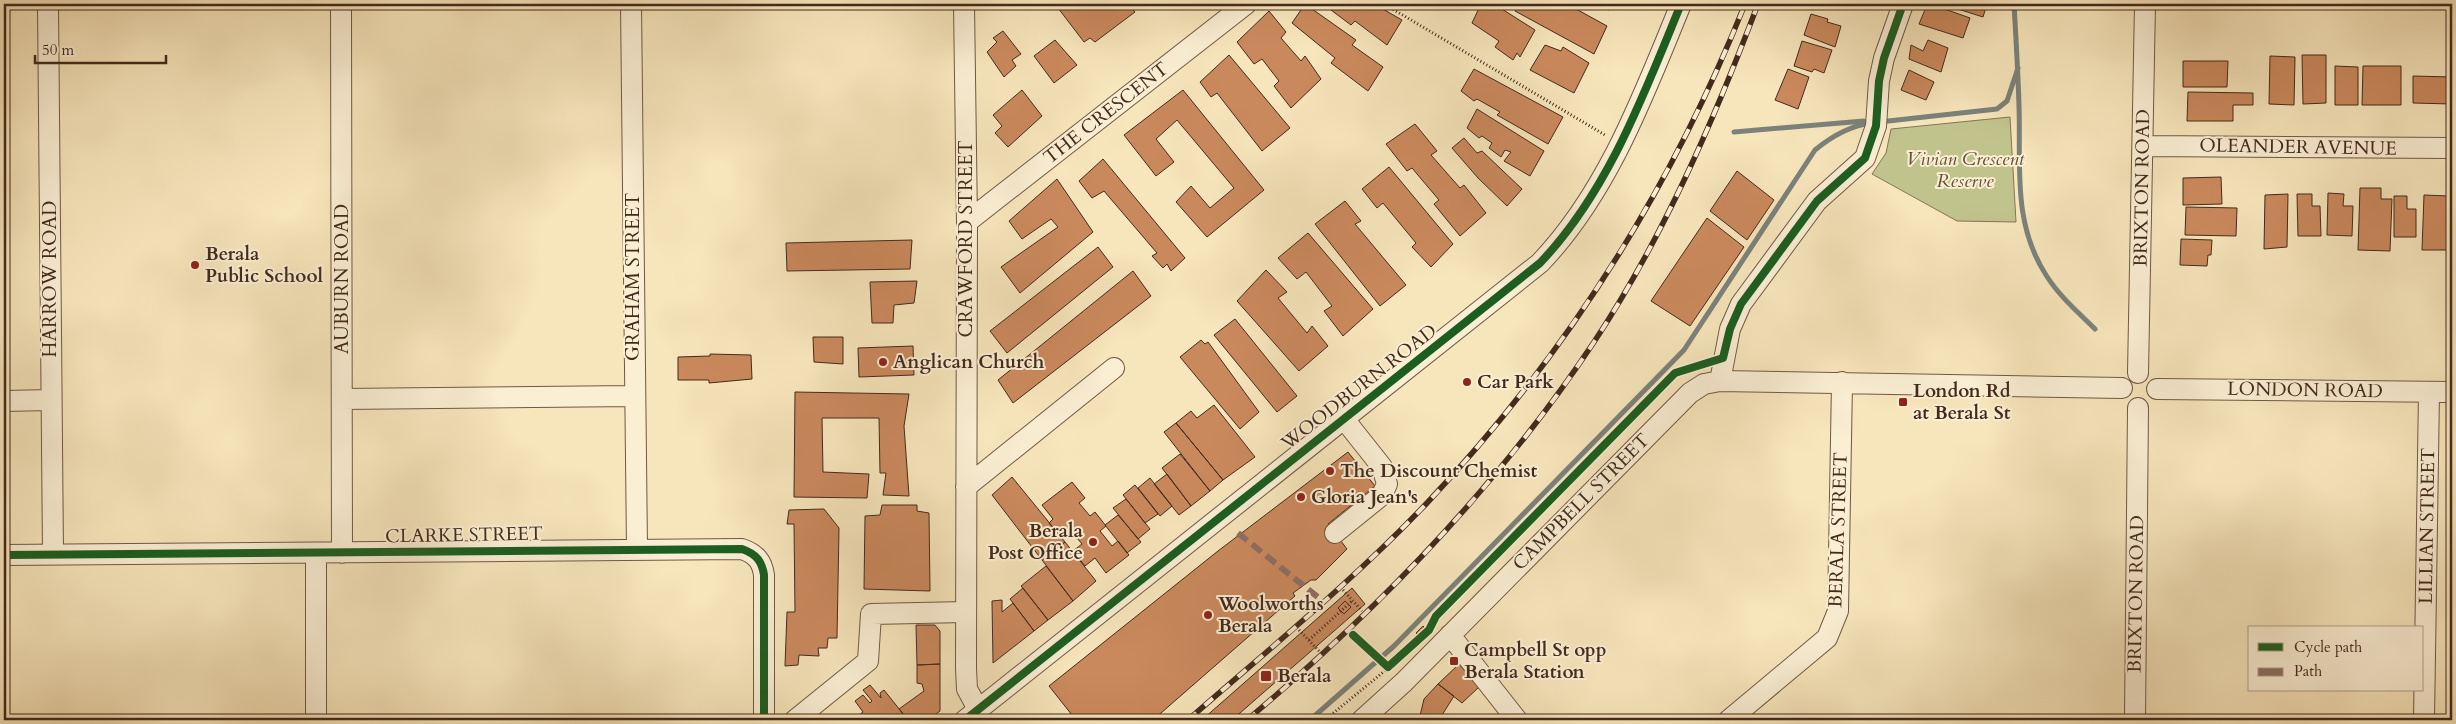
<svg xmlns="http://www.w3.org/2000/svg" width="2456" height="724" font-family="Cardo,serif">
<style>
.green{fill:#c1c38d;stroke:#827655}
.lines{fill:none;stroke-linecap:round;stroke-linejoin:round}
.stream{stroke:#7b827b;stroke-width:5}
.building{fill:#ca895d;stroke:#432a1d}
.minor-casing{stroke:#705944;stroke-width:22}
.path{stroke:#432a1d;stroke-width:3;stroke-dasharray:1 2.5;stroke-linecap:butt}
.minor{stroke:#faeed3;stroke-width:20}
.rail-casing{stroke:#432a1d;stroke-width:5.5}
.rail{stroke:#faeed3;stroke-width:4;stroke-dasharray:11;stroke-linecap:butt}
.quiet{stroke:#8d6e63;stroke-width:6;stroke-dasharray:12 6;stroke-linecap:butt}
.cycleway-casing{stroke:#faeed3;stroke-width:11}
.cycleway{stroke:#1b5e20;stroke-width:8}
.poi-dot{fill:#8f2418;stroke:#faeed3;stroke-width:2}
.labels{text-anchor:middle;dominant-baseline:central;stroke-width:4;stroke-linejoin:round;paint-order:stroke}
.street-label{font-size:19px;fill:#432a1d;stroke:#faeed3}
.park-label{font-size:19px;font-style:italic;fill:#625039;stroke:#faeed3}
.poi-label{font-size:19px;font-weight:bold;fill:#432a1d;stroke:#faeed3;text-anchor:start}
</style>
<rect width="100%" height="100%" fill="#f7e5bb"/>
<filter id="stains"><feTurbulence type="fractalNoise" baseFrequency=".004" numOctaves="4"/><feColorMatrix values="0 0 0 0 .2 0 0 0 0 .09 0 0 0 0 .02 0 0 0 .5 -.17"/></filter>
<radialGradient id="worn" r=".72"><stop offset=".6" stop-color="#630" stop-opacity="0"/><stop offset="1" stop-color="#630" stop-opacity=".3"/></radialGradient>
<!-- green -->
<path class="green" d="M2010,117L2016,222L1957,221L1872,174L1886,153L1891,129Z"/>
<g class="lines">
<!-- stream -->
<path class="stream" d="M2014,4C2016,38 2018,72 2019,106C2021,166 2012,222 2046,275C2059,296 2078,312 2095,329
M1879,122L1997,109L2007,101L2018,68
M1734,132L1864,121
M1310,720L1394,646L1684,350L1815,150C1832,136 1849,126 1871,123"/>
</g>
<!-- building -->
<path class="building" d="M1055,4H1093L1095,7L1099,4H1128L1135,12L1095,42L1090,38L1084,42Z
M1305,4L1356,40L1352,45L1383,67L1368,91L1331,63L1335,58L1292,23Z
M1323,4H1374L1402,20L1387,45L1355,21L1351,25Z
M1481,4H1494L1535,30L1520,57L1517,53L1513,60L1495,47L1499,41L1472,23Z
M1517,4H1567L1607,26L1594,54L1515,11Z
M1598,4H1612L1609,10Z
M1822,4H1846L1844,8L1832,4L1831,7Z
M1942,4H1987L1983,17Z
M1927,5L1936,10L1939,7L1970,18L1963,38L1919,24Z
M1269,11L1286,32L1281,38L1301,61L1305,56L1321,79L1291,108L1274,86L1279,81L1262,59L1254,64L1237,42Z
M1811,14L1828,19L1827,22L1841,26L1835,47L1804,35Z
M1003,31L1021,54L1012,60L1016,66L1004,77L987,52L997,42L993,38Z
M1055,40L1077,65L1054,83L1034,56Z
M1928,40L1948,48L1941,72L1909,59L1911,45L1923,51Z
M1802,41L1832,50L1824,73L1814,69L1812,72L1794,66Z
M1545,45L1561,51L1563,47L1589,63L1574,93L1530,70Z
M1229,55L1290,128L1262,151L1217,93L1211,97L1200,82Z
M2302,55H2326V103L2303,104Z
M2270,56L2295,57L2294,105L2269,104Z
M2183,61H2228L2227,87H2183Z
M2335,66L2358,67V105H2335Z
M2363,66H2401V105H2362Z
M1474,69L1563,117L1548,144L1497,115L1500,112L1477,99L1474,101L1461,91Z
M1788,69L1809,77L1798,109L1775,100Z
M1909,70L1934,82L1926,100L1901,90Z
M2413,76L2452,77V104L2413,103Z
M1022,90L1042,116L1008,147L995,133L1002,126L993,115Z
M1183,90L1264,190L1207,237L1176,202L1191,186L1210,208L1234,188L1177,120L1156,139L1174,162L1156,176L1124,135Z
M2188,92L2253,93V105H2233V121H2187Z
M1477,109L1544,151L1530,176L1504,161L1511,152L1505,150L1501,157L1489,148L1492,143L1482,136L1479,138L1467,128Z
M1415,124L1437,151L1431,155L1460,188L1464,185L1486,213L1460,236L1434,204L1439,200L1412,168L1407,171L1386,144Z
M1464,138L1477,153L1482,151L1522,189L1507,206L1478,178L1452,148Z
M1103,159L1185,258L1171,271L1167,264L1163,268L1152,256L1157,253L1104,191L1092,198L1079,181Z
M1389,167L1453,244L1431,267L1412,247L1416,243L1383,203L1377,208L1362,189Z
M1737,171L1774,200L1747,240L1710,211Z
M2221,177L2222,204L2183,205V178Z
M1057,179L1093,232L1020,293L1001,267L1058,227L1051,219L1022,239L1009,221Z
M2360,188H2381V199H2392L2390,251L2358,250Z
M2328,193L2344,194L2343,206H2353L2352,236L2327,235Z
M2288,194L2287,247L2264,249L2265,195Z
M2297,194H2312V206H2320L2321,236H2298Z
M2424,195L2449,196L2448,250H2422Z
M2394,196H2407V209H2416V237H2394Z
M1345,201L1361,221L1355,224L1406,285L1380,306L1315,224Z
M2186,207L2237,208L2236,236L2185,235Z
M1707,218L1744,247L1690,326L1651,301Z
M1308,233L1373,309L1343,336L1324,311L1332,306L1306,272L1297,279L1278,258Z
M2181,239L2212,240L2211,255H2208L2207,266L2180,265Z
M912,240L910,269L787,271L786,243Z
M1098,247L1113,267L1007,353L990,331Z
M1266,270L1287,292L1278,298L1307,333L1312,326L1328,346L1299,371L1237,301Z
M1133,271L1151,296L1013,403L998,380Z
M917,281L914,303L894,305L893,323H872L870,282Z
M1235,319L1297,396L1277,412L1214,335Z
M813,337H843V364L814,362Z
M1201,340L1205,344L1208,342L1259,412L1240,429L1180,357Z
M913,346L914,375L859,377L858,348Z
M710,354L751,355L752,379L709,383V380H678V357L710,356Z
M795,392L909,394L904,426L909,496L883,495L886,473H880L879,418H822L823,472L869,474L867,498L794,497Z
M1214,405L1255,457L1223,480L1176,423L1191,411L1197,418Z
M1176,423L1223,480L1210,491L1164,432Z
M1348,452L1375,486L1328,524L1347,549L1316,580H1311L1293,593L1295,596L1153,720H1085L1072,715L1049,686L1218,551Z
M1180,454L1210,491L1191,506L1162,468Z
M1167,474L1191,506L1179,515L1154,484Z
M1012,477L1065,542L1042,560L992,495Z
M1150,478L1172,506L1160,516L1138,488Z
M1072,482L1085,498L1079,503L1090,516L1095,512L1106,526L1100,531L1112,546L1118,541L1129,555L1106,573L1095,558L1085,566L1073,551L1082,544L1072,532L1062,539L1049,523L1053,519L1042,505Z
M1135,485L1158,514L1145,523L1123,495Z
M1126,499L1150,529L1138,539L1113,508Z
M882,505H917V511L929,513L930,591L864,589L865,516L880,515Z
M824,509L839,528L837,638H828L827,648H818L819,656L799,655L798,665L785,666L787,612H795L794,524H787L789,510Z
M1118,515L1141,542L1127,553L1105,525Z
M1065,542L1096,581L1073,601L1042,560Z
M1046,566L1073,601L1048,620L1021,586Z
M1023,588L1048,620L1034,631L1010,599Z
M1352,588L1365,604L1232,720H1204L1203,719Z
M1002,600V612L1013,603L1034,631L993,663L992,601Z
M1345,601L1351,607L1344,614L1338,608Z
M916,625H935L940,631V664L917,665Z
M1423,626L1426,630L1419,636L1416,633Z
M940,664V711L928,720H908L899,709L924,691L922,684L917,683V665Z
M1459,664L1479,687L1462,703L1438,684Z
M1438,684L1454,696L1442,715L1443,720H1419L1424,699Z
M870,685L881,698L880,693L884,690L908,720H853L863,712L855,701L863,695L870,703L872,701L863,690Z"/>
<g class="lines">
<defs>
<path id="minor" d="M48,4L53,554
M341,4L342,553
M631,4L637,549
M964,4L967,222L966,668L967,689L979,711
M2143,146L2452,148
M967,222L1246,4
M2138,373L2145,4
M1720,381L1730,329L1741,304L1817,201L1865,158L1876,126L1879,81L1884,58L1903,4
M2157,389L2452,392
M342,399L634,396
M4,401L51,400
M966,487L1114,368
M1335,533L1382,495L1387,484L1382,467L1344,419
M4,555L742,549C756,554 762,561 764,575V720
M1450,635L1517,720
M316,720V554
M795,720L868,661L871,614L966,612
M965,720L1540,263C1608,192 1644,94 1681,4
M1362,720L1404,682L1690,393L1704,384L1720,381L2122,388
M1729,720L1827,638L1838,611L1842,382
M2135,720L2138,408
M2424,720L2429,392"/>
</defs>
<!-- minor casing -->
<use href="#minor" class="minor-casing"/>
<!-- path -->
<path class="path" d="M1384,4L1605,135
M1343,590L1362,611
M1431,627L1436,616L1675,373L1699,364
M1299,630L1319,651
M1353,635L1388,667
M1309,640L1353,600
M1325,720L1398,660"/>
<!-- minor -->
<use href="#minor" class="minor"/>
<defs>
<path id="rail" d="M1188,720C1269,649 1353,581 1427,503C1564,358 1671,189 1745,4
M1247,720C1378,610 1499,485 1594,342C1663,238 1714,120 1758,4"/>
</defs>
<!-- rail casing -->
<use href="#rail" class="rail-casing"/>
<!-- rail -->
<use href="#rail" class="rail"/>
<!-- quiet -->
<path class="quiet" d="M1238,533L1319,598"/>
<defs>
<path id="cycleway" d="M4,555L742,549C756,554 762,561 764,575V720
M1353,635L1388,667L1429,630L1436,616L1675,373L1723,358L1730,329L1741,304L1817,201L1865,158L1876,126L1879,81L1884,58L1903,4
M965,720L1540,263C1608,192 1644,94 1681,4"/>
</defs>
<!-- cycleway casing -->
<use href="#cycleway" class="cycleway-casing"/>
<!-- cycleway -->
<use href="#cycleway" class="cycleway"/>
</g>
<!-- markers -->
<g class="poi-dot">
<circle cx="195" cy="265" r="5"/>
<circle cx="883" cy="362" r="5"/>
<circle cx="1467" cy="382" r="5"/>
<rect x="1898" y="397" width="10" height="10" rx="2.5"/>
<circle cx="1330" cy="471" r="5"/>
<circle cx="1301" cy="497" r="5"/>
<circle cx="1093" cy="542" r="5"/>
<circle cx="1208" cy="615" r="5"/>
<rect x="1449" y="656" width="10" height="10" rx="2.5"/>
<rect x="1260" y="670" width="12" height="12" rx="2.5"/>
</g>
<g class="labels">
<!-- street labels -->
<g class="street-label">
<text transform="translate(1106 113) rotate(-38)">THE CRESCENT</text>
<text transform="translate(2298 147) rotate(1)">OLEANDER AVENUE</text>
<text transform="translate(2142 188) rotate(-89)">BRIXTON ROAD</text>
<text transform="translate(966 239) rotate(-90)">CRAWFORD STREET</text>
<text transform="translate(633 277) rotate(-90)">GRAHAM STREET</text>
<text transform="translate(50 279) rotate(-90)">HARROW ROAD</text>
<text transform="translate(342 279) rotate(-90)">AUBURN ROAD</text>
<text transform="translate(1359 387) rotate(-38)">WOODBURN ROAD</text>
<text transform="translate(2305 390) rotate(1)">LONDON ROAD</text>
<text transform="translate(1581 502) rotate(-45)">CAMPBELL STREET</text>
<text transform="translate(2427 526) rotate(-89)">LILLIAN STREET</text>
<text transform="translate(1838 530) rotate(-88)">BERALA STREET</text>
<text transform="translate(464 535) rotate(-1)">CLARKE STREET</text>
<text transform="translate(2136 594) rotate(-89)">BRIXTON ROAD</text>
</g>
<!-- park labels -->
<g class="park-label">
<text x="1965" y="159">Vivian Crescent<tspan x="1965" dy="22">Reserve</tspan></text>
</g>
<!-- poi labels -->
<g class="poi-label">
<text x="205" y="254">Berala<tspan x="205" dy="22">Public School</tspan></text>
<text x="893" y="362">Anglican Church</text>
<text x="1477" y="382">Car Park</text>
<text x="1913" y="391">London Rd<tspan x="1913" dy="22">at Berala St</tspan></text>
<text x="1340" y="471">The Discount Chemist</text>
<text x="1311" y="497">Gloria Jean's</text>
<text x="1083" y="531" text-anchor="end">Berala<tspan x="1083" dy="22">Post Office</tspan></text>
<text x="1218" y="604">Woolworths<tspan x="1218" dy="22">Berala</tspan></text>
<text x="1464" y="650">Campbell St opp<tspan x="1464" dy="22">Berala Station</tspan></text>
<text x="1277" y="676">Berala</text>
</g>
</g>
<!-- margin -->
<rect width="2456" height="724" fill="none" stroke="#f7e5bb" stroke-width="20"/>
<rect x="5" y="5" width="2446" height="714" fill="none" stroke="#432a1d" stroke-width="2.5"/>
<rect x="10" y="10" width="2436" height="704" fill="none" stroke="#432a1d"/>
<!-- legend -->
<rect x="2248" y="626" width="175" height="65" fill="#faeed3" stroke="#b1a08a"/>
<rect x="2258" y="643" width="25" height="8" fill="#1b5e20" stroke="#b1a08a"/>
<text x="2294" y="652" font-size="15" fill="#432a1d">Cycle path</text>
<rect x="2258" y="668" width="25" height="8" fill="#8d6e63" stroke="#b1a08a"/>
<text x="2294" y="676" font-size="15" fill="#432a1d">Path</text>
<!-- scale -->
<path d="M35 55v8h131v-8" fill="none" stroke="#432a1d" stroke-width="2.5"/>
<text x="42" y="55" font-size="15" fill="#432a1d" stroke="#faeed3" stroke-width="4" paint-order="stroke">50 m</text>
<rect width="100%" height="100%" filter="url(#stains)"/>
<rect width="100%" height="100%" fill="url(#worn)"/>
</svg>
